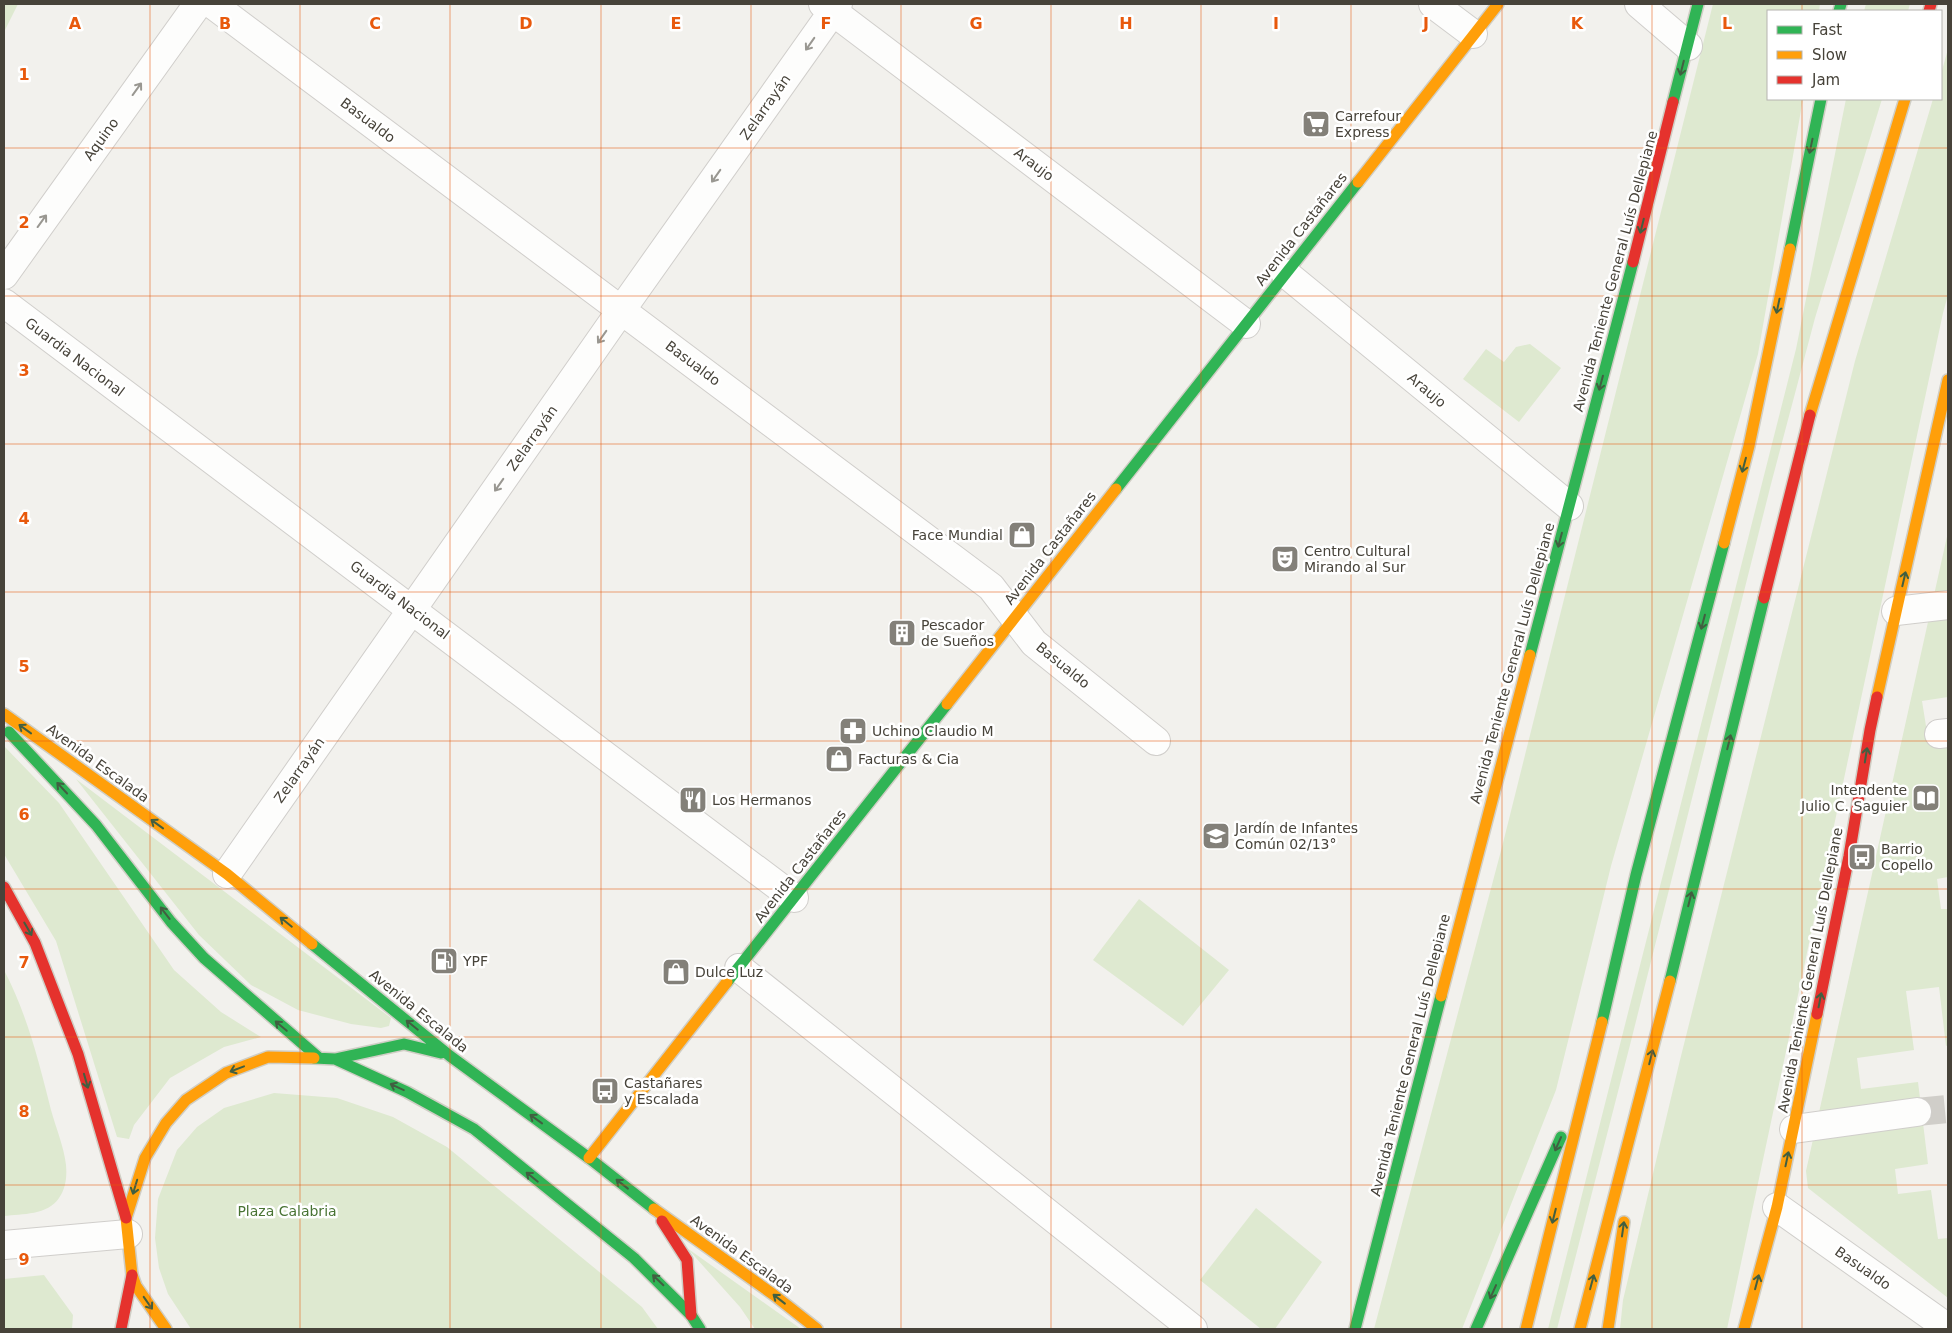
<svg xmlns="http://www.w3.org/2000/svg" width="1952" height="1333" font-family="'DejaVu Sans',sans-serif">
<style>
.green{fill:#dee9d0}
.lines{fill:none;stroke-linecap:round;stroke-linejoin:round}
.street-tunnel{stroke:#d0cec9;stroke-width:28;stroke-dasharray:28 14;stroke-linecap:butt}
.street-casing{stroke:#d0cecb;stroke-width:30}
.fast-casing{stroke:#d0cec5;stroke-width:14}
.slow-casing{stroke:#d0cec5;stroke-width:14}
.jam-casing{stroke:#d0cec5;stroke-width:14}
.street{stroke:#fdfdfc;stroke-width:28}
.fast{stroke:#30b455;stroke-width:11}
.slow{stroke:#ff9f0a;stroke-width:11}
.jam{stroke:#e5322d;stroke-width:11}
.oneway{stroke:#999791}
.oneway2{stroke:#415f41}
.grid{fill:none;stroke:#e8590c;stroke-width:1;stroke-opacity:0.55}
.labels{text-anchor:middle;dominant-baseline:central;stroke-width:5;stroke-linejoin:round;paint-order:stroke}
.street-label{font-size:14px;fill:#47433a;stroke:#fff}
.poi-label{font-size:14px;fill:#47433a;stroke:#fff;text-anchor:start}
.park-label{font-size:14px;fill:#487333;stroke:#fff}
.grid-label{font-size:16px;text-anchor:middle;font-weight:bold;fill:#e8590c;stroke:#fff;stroke-width:5;stroke-linejoin:round;paint-order:stroke}
</style>
<rect width="100%" height="100%" fill="#f2f1ed"/>
<!-- green -->
<path class="green" d="M4,4H18L4,32Z
M1713,4H1820L1819,11H1768V99H1803L1758,354L1611,866L1556,1090L1462,1329H1374L1502,847Z
M1866,4H1910L1908,11H1864Z
M1948,49V295L1943,313L1727,1329H1620L1623,1300L1680,1060L1855,361L1933,99H1941V74Z
M1846,99H1882L1815,318L1771,484L1631,1041L1557,1329H1548L1796,349Z
M1530,344L1561,368L1519,422L1463,379L1486,349L1504,362L1516,347Z
M1948,532V697L1922,701L1926,726L1948,724V877L1937,879L1941,909H1948V1045L1946,1046L1939,987L1906,991L1914,1050L1857,1058L1861,1089L1918,1082L1928,1164L1895,1169L1898,1194L1931,1190L1938,1239L1948,1238V1298L1808,1188L1806,1171Z
M4,746L59,803L174,970L221,1012L261,1037L224,1047L170,1078L134,1125L129,1139L117,1137L56,941L4,854Z
M76,779L391,1018L389,1026L381,1028L351,1024L298,1010L251,985L199,935Z
M1139,899L1229,970L1183,1026L1093,960Z
M4,970C27,1014 39,1062 51,1110C56,1128 64,1147 66,1165C67,1176 66,1188 59,1198C48,1215 22,1214 4,1216Z
M274,1093L337,1098L393,1117L447,1147L642,1307L658,1329H191L168,1294L159,1268L155,1238L158,1199L177,1150L197,1127L224,1108Z
M1256,1208L1322,1262L1275,1329H1261L1200,1280Z
M687,1248L801,1329H755L740,1307Z
M44,1275L73,1315L72,1329H4V1279Z"/>
<g class="lines">
<!-- street-tunnel -->
<path class="street-tunnel" d="M1917,1112L1948,1109"/>
<defs>
<path id="street" d="M212,4L991,587L1034,643L1156,741
M823,4L1246,324
M1433,4L1473,34
M1639,4L1688,46
M1285,273L1569,506
M4,275L198,4
M4,303L794,898
M1896,611L1948,605
M1939,734L1948,733
M227,874L622,309L838,4
M739,968L1193,1329
M1794,1129L1917,1112
M1777,1207L1948,1328
M4,1245L128,1234"/>
<path id="fast" d="M1839,11L1841,4
M1673,102L1698,4
M1790,249L1821,99
M1116,489L1358,182
M1530,655L1633,262
M9,732L96,825L171,922L204,958L319,1058
M312,944L450,1056L589,1158L654,1209
M1670,981L1764,598
M727,982L947,704
M1602,1022L1636,875L1724,543
M314,1058L335,1059L404,1044L441,1053
M335,1059L407,1092L474,1129L634,1258L691,1315L700,1329
M1355,1329L1441,996
M1476,1329L1561,1137"/>
<path id="slow" d="M1358,182L1498,4
M1810,415L1905,99
M1724,543L1749,446L1790,249
M1877,697L1948,380
M947,704L1116,489
M4,714L227,874L312,944
M1441,996L1530,655
M589,1158L727,982
M654,1209L774,1295L817,1329
M166,1329L136,1286L132,1275L126,1218L145,1158L166,1123L186,1100L226,1073L268,1057L314,1058
M1526,1329L1602,1022
M1580,1329L1670,981
M1608,1329L1624,1222
M1744,1329L1777,1207L1817,1014"/>
<path id="jam" d="M1929,11L1931,4
M1633,262L1673,102
M1764,598L1810,415
M4,887L35,943L78,1054L126,1218
M1817,1014L1849,856L1870,730L1877,697
M662,1221L687,1260L691,1315
M121,1329L132,1275"/>
</defs>
<!-- street casing -->
<use href="#street" class="street-casing"/>
<!-- fast casing -->
<use href="#fast" class="fast-casing"/>
<!-- slow casing -->
<use href="#slow" class="slow-casing"/>
<!-- jam casing -->
<use href="#jam" class="jam-casing"/>
<!-- street -->
<use href="#street" class="street"/>
<!-- fast -->
<use href="#fast" class="fast"/>
<!-- slow -->
<use href="#slow" class="slow"/>
<!-- jam -->
<use href="#jam" class="jam"/>
</g>
<!-- one-way arrows -->
<defs><path id="oneway-shaft" d="M-6 0H5M1.5-3L5.5 0L1.5 3" fill="none" stroke-width="1.6" stroke-linecap="round" stroke-linejoin="round" transform="scale(1.25)"/></defs>
<g class="oneway">
<use href="#oneway-shaft" transform="translate(810 44) rotate(125)"/>
<use href="#oneway-shaft" transform="translate(137 89) rotate(-54)"/>
<use href="#oneway-shaft" transform="translate(716 176) rotate(125)"/>
<use href="#oneway-shaft" transform="translate(42 221) rotate(-54)"/>
<use href="#oneway-shaft" transform="translate(602 337) rotate(125)"/>
<use href="#oneway-shaft" transform="translate(499 485) rotate(125)"/>
</g>
<g class="oneway2">
<use href="#oneway-shaft" transform="translate(1682 68) rotate(104)"/>
<use href="#oneway-shaft" transform="translate(1811 146) rotate(102)"/>
<use href="#oneway-shaft" transform="translate(1642 226) rotate(104)"/>
<use href="#oneway-shaft" transform="translate(1778 306) rotate(102)"/>
<use href="#oneway-shaft" transform="translate(1601 383) rotate(105)"/>
<use href="#oneway-shaft" transform="translate(1744 465) rotate(105)"/>
<use href="#oneway-shaft" transform="translate(1560 540) rotate(105)"/>
<use href="#oneway-shaft" transform="translate(1904 579) rotate(-77)"/>
<use href="#oneway-shaft" transform="translate(1703 622) rotate(105)"/>
<use href="#oneway-shaft" transform="translate(25 729) rotate(-144)"/>
<use href="#oneway-shaft" transform="translate(1729 742) rotate(-76)"/>
<use href="#oneway-shaft" transform="translate(1866 755) rotate(-81)"/>
<use href="#oneway-shaft" transform="translate(62 788) rotate(-133)"/>
<use href="#oneway-shaft" transform="translate(157 824) rotate(-144)"/>
<use href="#oneway-shaft" transform="translate(1690 899) rotate(-76)"/>
<use href="#oneway-shaft" transform="translate(165 913) rotate(-128)"/>
<use href="#oneway-shaft" transform="translate(286 922) rotate(-141)"/>
<use href="#oneway-shaft" transform="translate(28 929) rotate(60)"/>
<use href="#oneway-shaft" transform="translate(1820 1000) rotate(-79)"/>
<use href="#oneway-shaft" transform="translate(412 1025) rotate(-141)"/>
<use href="#oneway-shaft" transform="translate(281 1026) rotate(-140)"/>
<use href="#oneway-shaft" transform="translate(1651 1057) rotate(-76)"/>
<use href="#oneway-shaft" transform="translate(237 1069) rotate(159)"/>
<use href="#oneway-shaft" transform="translate(86 1081) rotate(74)"/>
<use href="#oneway-shaft" transform="translate(397 1087) rotate(-155)"/>
<use href="#oneway-shaft" transform="translate(536 1119) rotate(-144)"/>
<use href="#oneway-shaft" transform="translate(1558 1144) rotate(114)"/>
<use href="#oneway-shaft" transform="translate(1787 1159) rotate(-78)"/>
<use href="#oneway-shaft" transform="translate(532 1177) rotate(-141)"/>
<use href="#oneway-shaft" transform="translate(622 1184) rotate(-142)"/>
<use href="#oneway-shaft" transform="translate(135 1187) rotate(107)"/>
<use href="#oneway-shaft" transform="translate(1554 1216) rotate(104)"/>
<use href="#oneway-shaft" transform="translate(1623 1229) rotate(-82)"/>
<use href="#oneway-shaft" transform="translate(658 1280) rotate(-136)"/>
<use href="#oneway-shaft" transform="translate(1592 1282) rotate(-75)"/>
<use href="#oneway-shaft" transform="translate(1757 1282) rotate(-75)"/>
<use href="#oneway-shaft" transform="translate(1493 1292) rotate(114)"/>
<use href="#oneway-shaft" transform="translate(779 1299) rotate(-142)"/>
<use href="#oneway-shaft" transform="translate(148 1303) rotate(55)"/>
</g>
<!-- grid -->
<path class="grid" d="M150,4V1329M300,4V1329M450,4V1329M601,4V1329M751,4V1329M901,4V1329M1051,4V1329M1201,4V1329M1351,4V1329M1502,4V1329M1652,4V1329M1802,4V11M1802,99V1329M4,148H1948M4,296H1948M4,444H1948M4,592H1948M4,741H1948M4,889H1948M4,1037H1948M4,1185H1948"/>
<!-- icons -->
<defs>
<symbol id="supermarket-square" viewBox="-11 -11 22 22"><rect x="-9" y="-9" width="18" height="18" rx="4" fill="#838079" stroke="#fff"/><path d="M-6-5.5h2.5l.6 2H6L4.5 2H-2.5L-4.4-4H-6ZM-1.5 3.2a1.3 1.3 0 1 0 .1 0ZM3 3.2a1.3 1.3 0 1 0 .1 0Z" fill="#fff"/></symbol>
<symbol id="shop-square" viewBox="-11 -11 22 22"><rect x="-9" y="-9" width="18" height="18" rx="4" fill="#838079" stroke="#fff"/><path d="M-5-2.5h2.3a2.7 3.5 0 0 1 5.4 0H5L5.5 6h-11ZM-1.5-2.5h3a1.5 2.3 0 0 0-3 0Z" fill="#fff"/></symbol>
<symbol id="theatre-square" viewBox="-11 -11 22 22"><rect x="-9" y="-9" width="18" height="18" rx="4" fill="#838079" stroke="#fff"/><path d="M-5-5.5Q0-4 5-5.5V0Q5 5 0 6Q-5 5-5 0ZM-3.3-2.5H-1v1.5H-3.3ZM1-2.5H3.3v1.5H1ZM-2.8 1Q0 5.5 2.8 1Z" fill="#fff"/></symbol>
<symbol id="building-square" viewBox="-11 -11 22 22"><rect x="-9" y="-9" width="18" height="18" rx="4" fill="#838079" stroke="#fff"/><path d="M-4-6H4V6H1V3H-1V6H-4ZM-2.5-4.3h1.7v1.8h-1.7ZM.8-4.3h1.7v1.8H.8ZM-2.5-1h1.7V.8h-1.7ZM.8-1h1.7V.8H.8Z" fill="#fff"/></symbol>
<symbol id="pharmacy-square" viewBox="-11 -11 22 22"><rect x="-9" y="-9" width="18" height="18" rx="4" fill="#838079" stroke="#fff"/><path d="M-2-6h4v4h4v4h-4v4h-4v-4h-4v-4h4Z" fill="#fff"/></symbol>
<symbol id="library-square" viewBox="-11 -11 22 22"><rect x="-9" y="-9" width="18" height="18" rx="4" fill="#838079" stroke="#fff"/><path d="M-6-4Q-3-5.5-.7-3.5V5Q-3 3-6 4ZM6-4Q3-5.5 .7-3.5V5Q3 3 6 4Z" fill="#fff"/></symbol>
<symbol id="restaurant-square" viewBox="-11 -11 22 22"><rect x="-9" y="-9" width="18" height="18" rx="4" fill="#838079" stroke="#fff"/><path d="M-5-6h1v4h1v-4h1v4h1v-4h1v5L-1.5 .5V6h-2V.5L-5-1ZM5-6V6H3V1.5H1.5Q1.5-4 5-6Z" fill="#fff"/></symbol>
<symbol id="school-square" viewBox="-11 -11 22 22"><rect x="-9" y="-9" width="18" height="18" rx="4" fill="#838079" stroke="#fff"/><path d="M0-5L7-2L0 1L-7-2ZM-4 1L0 2.5L4 1V4Q0 6-4 4Z" fill="#fff"/></symbol>
<symbol id="bus-square" viewBox="-11 -11 22 22"><rect x="-9" y="-9" width="18" height="18" rx="4" fill="#838079" stroke="#fff"/><path d="M-5-6H5V4H4V6H2V4H-2V6H-4V4H-5ZM-3.5-4V0h7V-4ZM-3.5 1.2v1.5H-2V1.2ZM2 1.2v1.5H3.5V1.2Z" fill="#fff"/></symbol>
<symbol id="fuel-square" viewBox="-11 -11 22 22"><rect x="-9" y="-9" width="18" height="18" rx="4" fill="#838079" stroke="#fff"/><path d="M-5.5-6h7V0h2V4h1.3V-2.5L3-4.5l.8-.8L6-3V5H2.5V1h-1V6h-7ZM-4.2-4.7v3.2H.2V-4.7Z" fill="#fff"/></symbol>
</defs>
<g fill-rule="evenodd">
<use href="#supermarket-square" x="1300" y="108" width="32" height="32"/>
<use href="#shop-square" x="1006" y="519" width="32" height="32"/>
<use href="#theatre-square" x="1269" y="543" width="32" height="32"/>
<use href="#building-square" x="886" y="617" width="32" height="32"/>
<use href="#pharmacy-square" x="837" y="715" width="32" height="32"/>
<use href="#shop-square" x="823" y="743" width="32" height="32"/>
<use href="#library-square" x="1910" y="782" width="32" height="32"/>
<use href="#restaurant-square" x="677" y="784" width="32" height="32"/>
<use href="#school-square" x="1200" y="820" width="32" height="32"/>
<use href="#bus-square" x="1846" y="841" width="32" height="32"/>
<use href="#fuel-square" x="428" y="945" width="32" height="32"/>
<use href="#shop-square" x="660" y="956" width="32" height="32"/>
<use href="#bus-square" x="589" y="1075" width="32" height="32"/>
</g>
<g class="labels">
<!-- street labels -->
<g class="street-label">
<text transform="translate(765 107) rotate(-55)">Zelarrayán</text>
<text transform="translate(368 120) rotate(37)">Basualdo</text>
<text transform="translate(101 139) rotate(-54)">Aquino</text>
<text transform="translate(1034 164) rotate(37)">Araujo</text>
<text transform="translate(1301 229) rotate(-52)">Avenida Castañares</text>
<text transform="translate(1615 271) rotate(-75)">Avenida Teniente General Luís Dellepiane</text>
<text transform="translate(75 357) rotate(37)">Guardia Nacional</text>
<text transform="translate(693 363) rotate(37)">Basualdo</text>
<text transform="translate(1427 390) rotate(40)">Araujo</text>
<text transform="translate(532 438) rotate(-55)">Zelarrayán</text>
<text transform="translate(1050 548) rotate(-52)">Avenida Castañares</text>
<text transform="translate(400 600) rotate(37)">Guardia Nacional</text>
<text transform="translate(1512 663) rotate(-75)">Avenida Teniente General Luís Dellepiane</text>
<text transform="translate(1063 665) rotate(39)">Basualdo</text>
<text transform="translate(98 763) rotate(36)">Avenida Escalada</text>
<text transform="translate(299 770) rotate(-55)">Zelarrayán</text>
<text transform="translate(800 866) rotate(-52)">Avenida Castañares</text>
<text transform="translate(1810 970) rotate(-79)">Avenida Teniente General Luís Dellepiane</text>
<text transform="translate(419 1011) rotate(39)">Avenida Escalada</text>
<text transform="translate(1410 1055) rotate(-76)">Avenida Teniente General Luís Dellepiane</text>
<text transform="translate(742 1254) rotate(36)">Avenida Escalada</text>
<text transform="translate(1863 1268) rotate(35)">Basualdo</text>
</g>
<!-- poi labels -->
<g class="poi-label">
<text x="1335" y="116">Carrefour<tspan x="1335" dy="16">Express</tspan></text>
<text x="1003" y="535" text-anchor="end">Face Mundial</text>
<text x="1304" y="551">Centro Cultural<tspan x="1304" dy="16">Mirando al Sur</tspan></text>
<text x="921" y="625">Pescador<tspan x="921" dy="16">de Sueños</tspan></text>
<text x="872" y="731">Uchino Claudio M</text>
<text x="858" y="759">Facturas &amp; Cia</text>
<text x="1907" y="790" text-anchor="end">Intendente<tspan x="1907" dy="16">Julio C. Saguier</tspan></text>
<text x="712" y="800">Los Hermanos</text>
<text x="1235" y="828">Jardín de Infantes<tspan x="1235" dy="16">Común 02/13°</tspan></text>
<text x="1881" y="849">Barrio<tspan x="1881" dy="16">Copello</tspan></text>
<text x="463" y="961">YPF</text>
<text x="695" y="972">Dulce Luz</text>
<text x="624" y="1083">Castañares<tspan x="624" dy="16">y Escalada</tspan></text>
</g>
<!-- park labels -->
<g class="park-label">
<text x="287" y="1211">Plaza Calabria</text>
</g>
</g>
<g class="grid-label">
<text x="75" y="29">A</text>
<text x="225" y="29">B</text>
<text x="375" y="29">C</text>
<text x="526" y="29">D</text>
<text x="676" y="29">E</text>
<text x="826" y="29">F</text>
<text x="976" y="29">G</text>
<text x="1126" y="29">H</text>
<text x="1276" y="29">I</text>
<text x="1426" y="29">J</text>
<text x="1577" y="29">K</text>
<text x="1727" y="29">L</text>
<text x="24" y="80">1</text>
<text x="24" y="228">2</text>
<text x="24" y="376">3</text>
<text x="24" y="524">4</text>
<text x="24" y="672">5</text>
<text x="24" y="820">6</text>
<text x="24" y="968">7</text>
<text x="24" y="1117">8</text>
<text x="24" y="1265">9</text>
</g>
<!-- border -->
<rect width="1952" height="1333" fill="none" stroke="#47433a" stroke-width="10"/>
<!-- legend -->
<rect x="1767" y="10" width="175" height="90" fill="#ffffff" stroke="#b5b4b0"/>
<rect x="1777" y="26" width="25" height="8" fill="#30b455" stroke="#b5b4b0"/>
<text x="1812" y="35" font-size="15" fill="#47433a">Fast</text>
<rect x="1777" y="51" width="25" height="8" fill="#ff9f0a" stroke="#b5b4b0"/>
<text x="1812" y="60" font-size="15" fill="#47433a">Slow</text>
<rect x="1777" y="76" width="25" height="8" fill="#e5322d" stroke="#b5b4b0"/>
<text x="1812" y="85" font-size="15" fill="#47433a">Jam</text>
</svg>
